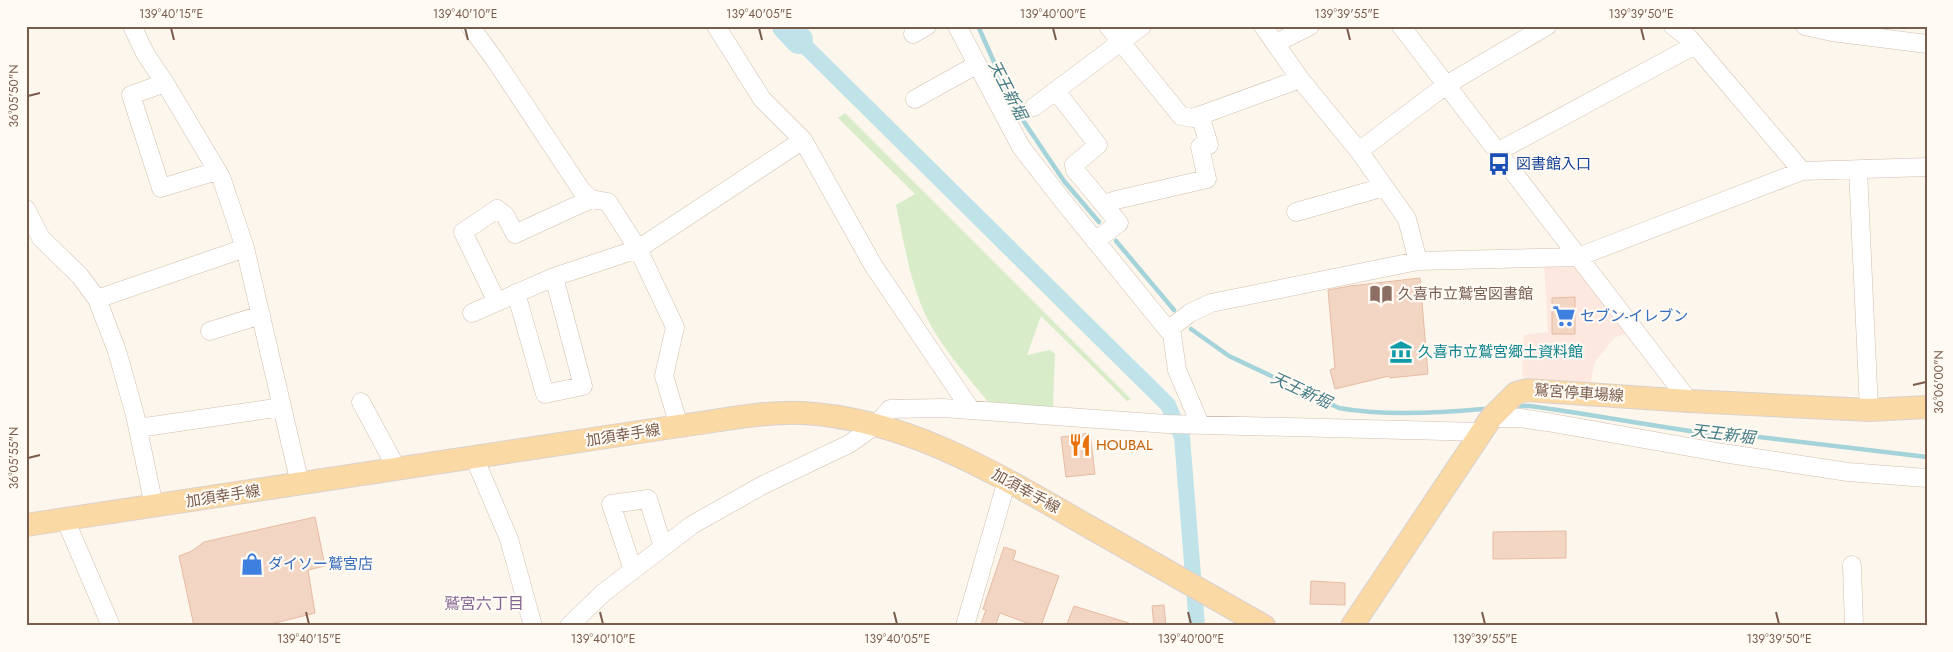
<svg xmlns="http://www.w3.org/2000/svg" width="1953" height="652" font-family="Jost,'Noto Sans JP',sans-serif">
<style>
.commercial{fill:#fde8e0}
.green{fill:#d8ecc9}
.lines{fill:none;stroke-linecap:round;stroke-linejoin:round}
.stream{stroke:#a5d3da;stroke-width:4.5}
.canal{stroke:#bfe3e8;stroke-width:16}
.river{stroke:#bfe3e8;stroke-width:28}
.building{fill:#f3d5c3;stroke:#e6bba3}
.minor-casing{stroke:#d1beb0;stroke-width:19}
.major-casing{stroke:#dad1cd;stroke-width:24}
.minor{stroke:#fff;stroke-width:18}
.major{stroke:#fbd9a5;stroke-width:22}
.ticks{fill:none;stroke:#7a5c4d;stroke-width:2}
.labels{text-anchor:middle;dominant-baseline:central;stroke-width:4.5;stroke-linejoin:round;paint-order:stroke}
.transit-label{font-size:15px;fill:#164399;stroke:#fffaf3;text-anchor:start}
.education-label{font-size:15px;fill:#785e54;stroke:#fffaf3;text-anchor:start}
.shop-label{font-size:15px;fill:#366cbe;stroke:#fffaf3;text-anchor:start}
.culture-label{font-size:15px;fill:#0d838f;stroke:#fffaf3;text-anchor:start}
.street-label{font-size:15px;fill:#7a5c4d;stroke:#fffaf3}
.food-label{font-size:15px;fill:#c56008;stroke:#fffaf3;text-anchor:start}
.water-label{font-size:16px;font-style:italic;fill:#437c86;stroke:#fffaf3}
.neighbourhood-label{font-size:16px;fill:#846695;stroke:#fffaf3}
.neatline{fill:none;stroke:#7a5c4d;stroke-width:2}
.ticks-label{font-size:12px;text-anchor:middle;fill:#7a5c4d}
</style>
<rect width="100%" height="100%" fill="#fdf6ec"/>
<!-- commercial -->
<path class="commercial" d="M1574,262L1627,333L1614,338L1594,363L1591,383L1522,377L1524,335L1548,332L1544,263Z"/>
<!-- green -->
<path class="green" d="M845,113L1131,399L1127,401L1041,316L1027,355L1050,350L1055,354L1053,407L989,403C968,377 940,346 926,316C910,282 904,243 896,205L915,194L838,118Z"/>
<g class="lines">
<!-- stream -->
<path class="stream" d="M978,26L1014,107L1064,181L1099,222
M1116,241L1174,310
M1191,329L1229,356L1339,408C1382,416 1439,413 1483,409
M1520,406H1529C1590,414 1651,426 1712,434L1717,432L1927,457"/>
<!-- canal -->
<path class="canal" d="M799,40L1168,405L1182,437L1197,626"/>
<!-- river -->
<path class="river" d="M786,26L799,40"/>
</g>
<!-- building -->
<path class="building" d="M1420,278L1428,374L1390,378L1389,376L1335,389L1330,370L1335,368L1328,290L1350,286Z
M1575,297V334H1552V298Z
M1090,433L1095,474L1066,477L1061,437Z
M315,517L325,566L308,570L315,613L263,626H194L179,556L192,551L204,542Z
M1566,531V558L1493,559V532Z
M1004,547L1016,551L1013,560L1059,576L1041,626H1035L1000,613L995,626H980L986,610L983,609Z
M1311,581L1345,583V605L1310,604Z
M1164,605L1166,626H1154L1152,606Z
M1074,606L1129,623L1128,626H1066Z"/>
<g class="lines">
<defs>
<path id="minor" d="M132,26L146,55L165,83L221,177L245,248L300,484
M470,26L495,60L582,191L591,199L608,202L638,249L675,327L664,376L679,426
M716,26L762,99L803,140L873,265L971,410
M957,26L1021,147L1063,201L1168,330
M1108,26L1181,116L1193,118L1300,79
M1263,26L1300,79L1359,151L1407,219L1418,261
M1401,26L1689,401
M1673,26L1690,39L1802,171
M1805,26L1832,32L1927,44
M913,34L927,26
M1276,43L1310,26
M165,83L131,95L161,188L217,171
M1056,91L1098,145L1074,165L1075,170L1119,223L1095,241
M915,99L976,65
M1034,107L1142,26
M1359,151L1446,85L1547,26
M1497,152L1695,45
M1858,170L1869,410
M1105,204L1116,200L1207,179L1200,147L1209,145L1200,115
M26,209L41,238L80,276L97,299L117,351L135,415L154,506
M1296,212L1384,187
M516,293L545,394L583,386L554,277
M97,299L245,248
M497,302L463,232L497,209L505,215L515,234L591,199
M472,313L554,277L638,249L803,140
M210,331L261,315
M361,402L397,469
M1491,418H1520L1547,422L1723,453L1848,472L1927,478
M1200,424L1177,370L1172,334L1168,330L1190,313L1211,303L1418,261L1578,257L1802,171L1927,167
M138,428L282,407
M474,457L509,539L533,626
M65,519L111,626
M1852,565L1854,626
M633,570L611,504L648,499L663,547
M569,626L603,593L692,525L761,486L849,444L876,425L890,409L943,408L1167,424L1482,432
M965,626L1007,480"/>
<path id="major" d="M26,525L679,426C719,421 762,411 803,413C908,419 997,474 1086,525C1145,558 1204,592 1264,626
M1352,626L1491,418L1516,393L1527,390L1689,401L1869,410L1927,407"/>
</defs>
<!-- minor casing -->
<use href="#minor" class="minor-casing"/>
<!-- major casing -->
<use href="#major" class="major-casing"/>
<!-- minor -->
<use href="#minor" class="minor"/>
<!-- major -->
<use href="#major" class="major"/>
</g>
<!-- ticks -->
<path class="ticks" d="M171,28L174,40M465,28L468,40M759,28L762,40M1053,28L1056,40M1347,28L1350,40M1641,28L1644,40M28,96L40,93M1913,385L1926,382M28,458L40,455M306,612L309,624M600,612L603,624M894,612L897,624M1188,612L1191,624M1482,612L1485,624M1776,612L1779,624"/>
<!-- icons -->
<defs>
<symbol id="bus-bare" viewBox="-9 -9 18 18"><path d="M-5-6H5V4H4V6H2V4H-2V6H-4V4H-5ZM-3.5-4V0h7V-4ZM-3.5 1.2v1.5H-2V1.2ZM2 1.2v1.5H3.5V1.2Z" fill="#1a4fb4" stroke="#fffaf3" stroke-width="2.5" paint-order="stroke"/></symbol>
<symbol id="library-bare" viewBox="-9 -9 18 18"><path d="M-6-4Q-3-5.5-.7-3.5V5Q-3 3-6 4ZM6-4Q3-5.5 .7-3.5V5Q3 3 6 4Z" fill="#8d6e63" stroke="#fffaf3" stroke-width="2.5" paint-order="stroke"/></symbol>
<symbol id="supermarket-bare" viewBox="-9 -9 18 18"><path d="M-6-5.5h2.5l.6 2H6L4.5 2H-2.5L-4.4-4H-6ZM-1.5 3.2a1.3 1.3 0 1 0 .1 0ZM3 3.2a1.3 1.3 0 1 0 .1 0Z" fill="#3f7fe0" stroke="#fffaf3" stroke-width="2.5" paint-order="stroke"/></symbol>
<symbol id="museum-bare" viewBox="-9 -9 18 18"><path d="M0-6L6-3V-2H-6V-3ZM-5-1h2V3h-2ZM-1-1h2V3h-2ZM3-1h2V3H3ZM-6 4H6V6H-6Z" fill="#0f9aa8" stroke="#fffaf3" stroke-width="2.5" paint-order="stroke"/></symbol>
<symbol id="restaurant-bare" viewBox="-9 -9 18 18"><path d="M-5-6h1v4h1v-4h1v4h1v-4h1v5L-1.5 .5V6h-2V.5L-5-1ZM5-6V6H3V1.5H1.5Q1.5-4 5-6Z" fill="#e8710a" stroke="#fffaf3" stroke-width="2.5" paint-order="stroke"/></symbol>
<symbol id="shop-bare" viewBox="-9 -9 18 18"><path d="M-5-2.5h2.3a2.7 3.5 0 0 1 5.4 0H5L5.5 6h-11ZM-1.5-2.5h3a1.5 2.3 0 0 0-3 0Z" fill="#3f7fe0" stroke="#fffaf3" stroke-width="2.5" paint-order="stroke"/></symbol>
</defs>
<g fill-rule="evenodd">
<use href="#bus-bare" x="1483" y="148" width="32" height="32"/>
<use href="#library-bare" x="1365" y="278" width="32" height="32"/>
<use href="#supermarket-bare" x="1548" y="300" width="32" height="32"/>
<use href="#museum-bare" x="1385" y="336" width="32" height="32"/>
<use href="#restaurant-bare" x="1064" y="429" width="32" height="32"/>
<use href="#shop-bare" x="236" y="548" width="32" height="32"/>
</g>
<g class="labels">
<!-- transit labels -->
<g class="transit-label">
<text x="1516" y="164">図書館入口</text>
</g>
<!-- education labels -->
<g class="education-label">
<text x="1398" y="294">久喜市立鷲宮図書館</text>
</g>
<!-- shop labels -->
<g class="shop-label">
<text x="1580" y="316">セブン-イレブン</text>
<text x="268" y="564">ダイソー鷲宮店</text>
</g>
<!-- culture labels -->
<g class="culture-label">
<text x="1418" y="352">久喜市立鷲宮郷土資料館</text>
</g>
<!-- street labels -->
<g class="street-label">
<text transform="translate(1579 393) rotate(4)">鷲宮停車場線</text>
<text transform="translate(623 435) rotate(-9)">加須幸手線</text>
<text transform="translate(1026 491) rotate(29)">加須幸手線</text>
<text transform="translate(223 496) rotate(-9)">加須幸手線</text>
</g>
<!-- food labels -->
<g class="food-label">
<text x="1096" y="445">HOUBAL</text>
</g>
<!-- water labels -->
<g class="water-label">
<text transform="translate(1008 90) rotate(63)">天王新堀</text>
<text transform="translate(1301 390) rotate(25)">天王新堀</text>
<text transform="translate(1723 434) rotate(7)">天王新堀</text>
</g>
<!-- neighbourhood labels -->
<g class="neighbourhood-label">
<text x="484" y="603">鷲宮六丁目</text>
</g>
</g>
<!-- border -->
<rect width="1953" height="652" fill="none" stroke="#fffaf3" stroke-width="55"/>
<rect x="28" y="28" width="1898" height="596" class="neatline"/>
<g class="ticks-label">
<text x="171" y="18">139°40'15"E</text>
<text x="465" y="18">139°40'10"E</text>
<text x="759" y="18">139°40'05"E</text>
<text x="1053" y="18">139°40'00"E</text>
<text x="1347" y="18">139°39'55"E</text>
<text x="1641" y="18">139°39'50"E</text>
<text transform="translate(14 96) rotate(-90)" y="4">36°05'50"N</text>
<text transform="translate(1939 382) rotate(-90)" y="4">36°06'00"N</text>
<text transform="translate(14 458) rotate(-90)" y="4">36°05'55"N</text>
<text x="309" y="643">139°40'15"E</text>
<text x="603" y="643">139°40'10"E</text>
<text x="897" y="643">139°40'05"E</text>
<text x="1191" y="643">139°40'00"E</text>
<text x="1485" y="643">139°39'55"E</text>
<text x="1779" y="643">139°39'50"E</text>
</g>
</svg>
